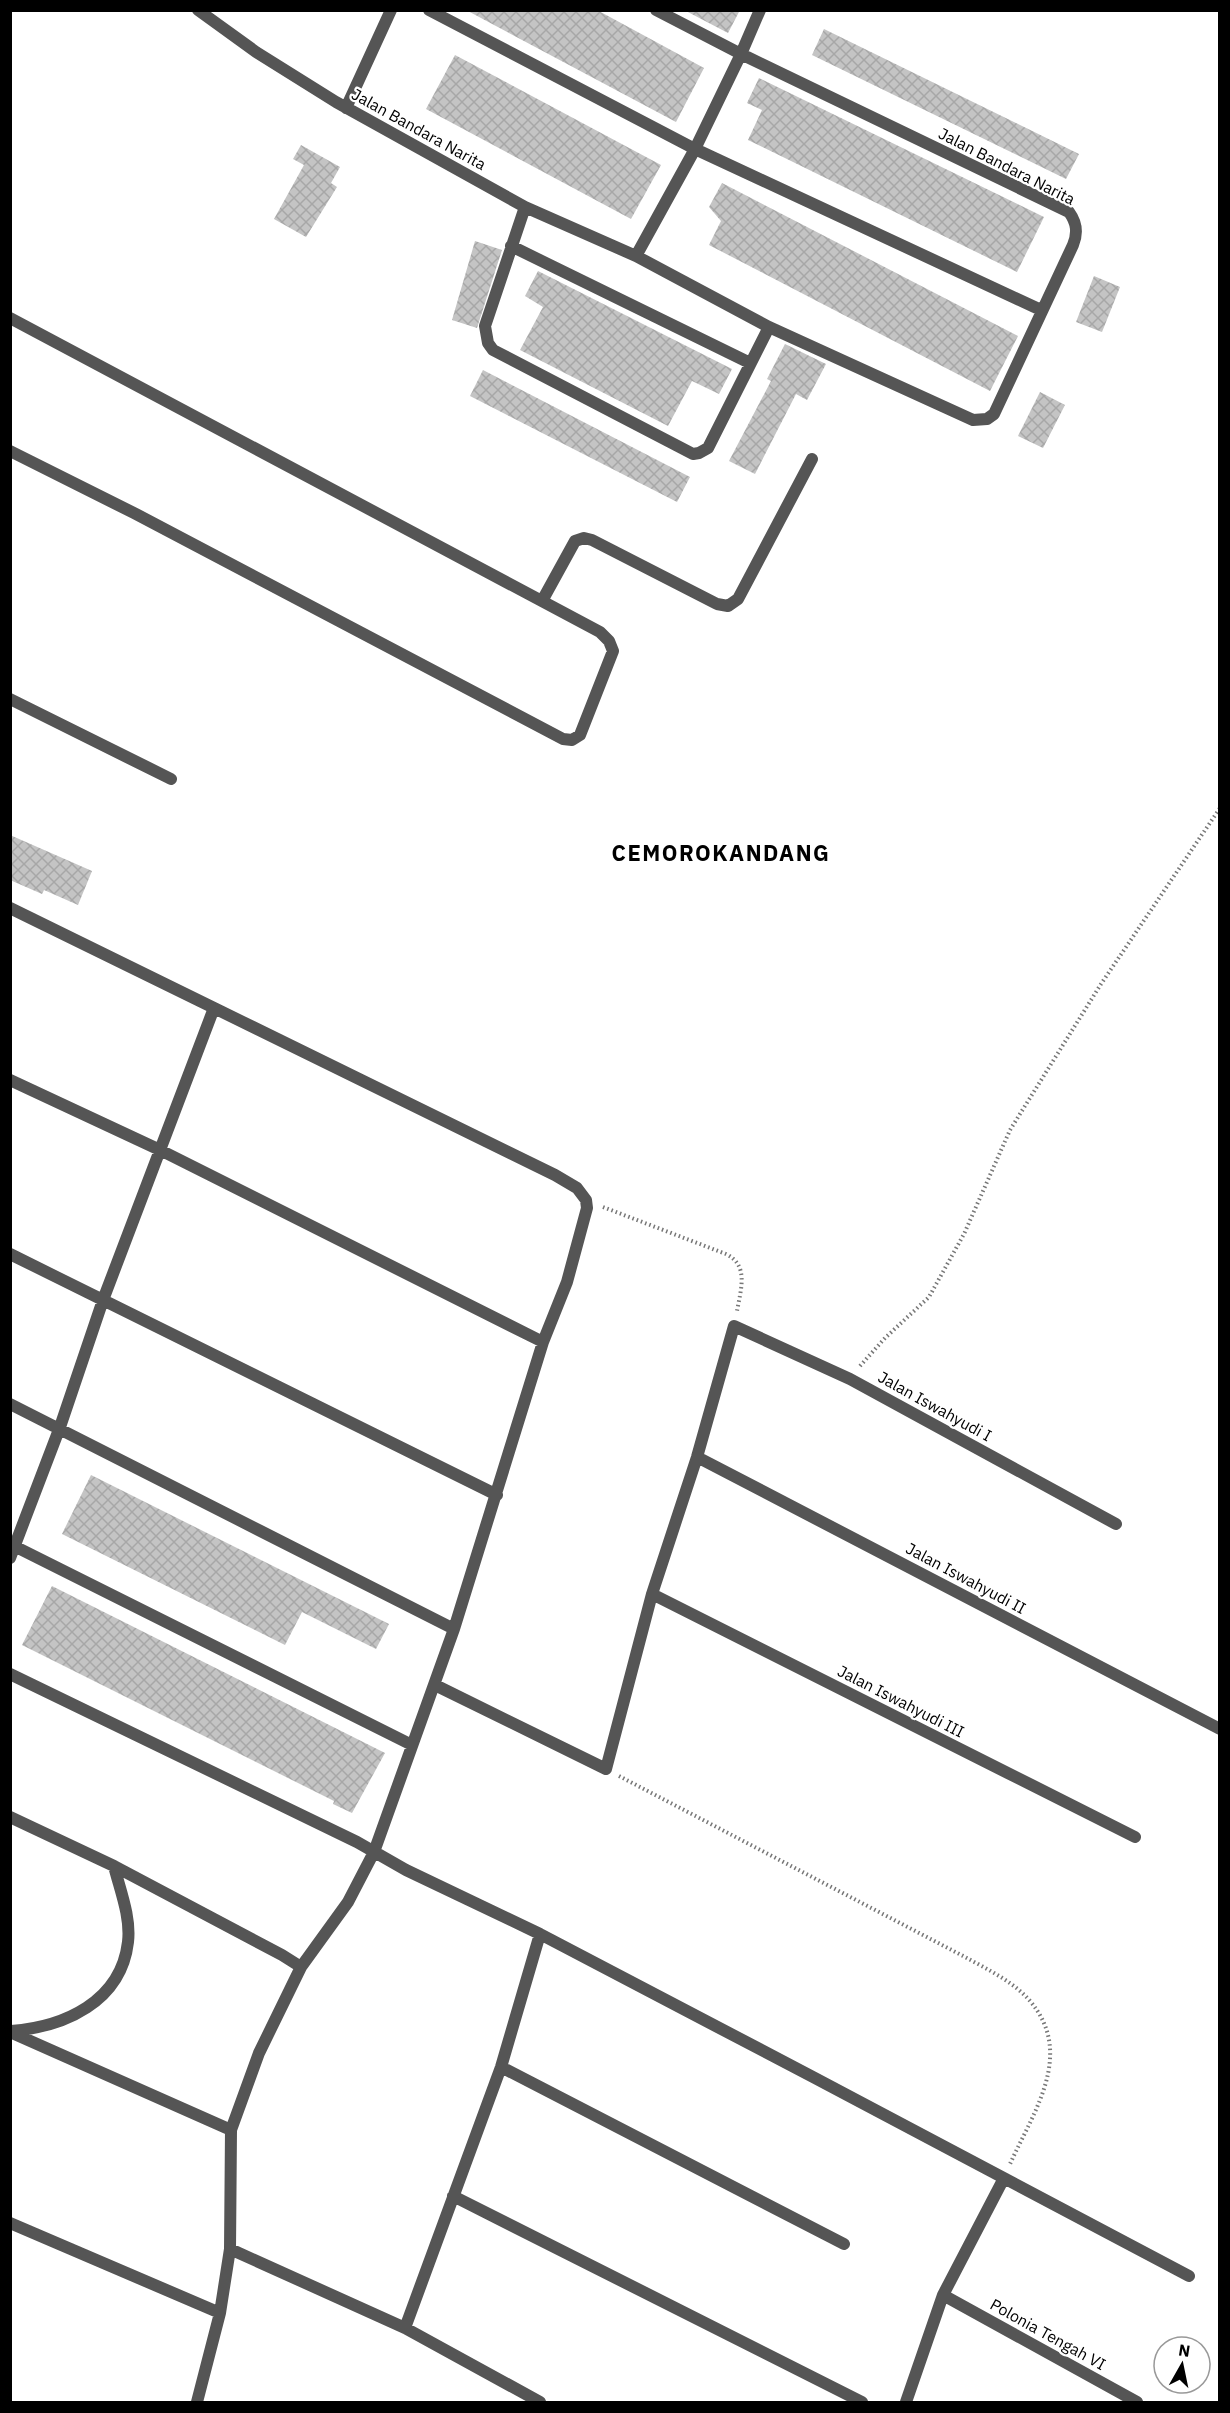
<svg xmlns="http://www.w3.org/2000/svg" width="1230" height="2413" font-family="'IBM Plex Sans',sans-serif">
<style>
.building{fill:url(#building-cross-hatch)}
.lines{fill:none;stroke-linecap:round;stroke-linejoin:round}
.path{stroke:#777;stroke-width:4;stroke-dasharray:1.5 3;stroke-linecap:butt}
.street{stroke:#555;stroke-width:12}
.labels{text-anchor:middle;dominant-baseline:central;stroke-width:4.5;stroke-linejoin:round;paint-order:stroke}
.street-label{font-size:16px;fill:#000;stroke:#fff}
.district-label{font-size:22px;font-weight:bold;letter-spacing:1.5px;fill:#000;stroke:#fff}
</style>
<defs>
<pattern id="building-cross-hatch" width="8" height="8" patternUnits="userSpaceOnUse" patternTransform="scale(1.5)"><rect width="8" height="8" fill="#c4c4c4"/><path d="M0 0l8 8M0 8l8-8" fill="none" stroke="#a7a7a7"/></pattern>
</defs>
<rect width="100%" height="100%" fill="#fff"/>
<!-- building -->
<path class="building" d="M466,10H597L704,68L676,122Z
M684,10H740L728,33Z
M824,29L1079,154L1066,179L812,55Z
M455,55L661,165L631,219L426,109Z
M759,78L1044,217L1017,272L748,140L762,110L747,103Z
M301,145L340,167L331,183L337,187L306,237L274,219L304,165L293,159Z
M722,183L1018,336L990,391L709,245L721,221L709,207Z
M475,241L502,250L477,328L452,320Z
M538,271L732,369L719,394L692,381L668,426L520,350L543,307L525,296Z
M1094,276L1120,287L1102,332L1076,322Z
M785,344L826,364L807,400L796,394L755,474L729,461L771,381L767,379Z
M483,370L690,477L677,502L470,396Z
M1040,392L1065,405L1043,448L1018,436Z
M10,835L92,871L78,905L44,890L42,894L10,880Z
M91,1475L389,1624L376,1649L302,1612L285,1645L62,1534Z
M52,1586L385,1753L352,1813L333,1804L334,1801L22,1645Z"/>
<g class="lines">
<!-- path -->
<path class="path" d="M603,1207L726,1254C749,1265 741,1289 737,1311
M860,1366L885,1338L929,1297L964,1234L1010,1130L1101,984L1220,808
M619,1776L965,1957C987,1969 1014,1982 1030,2001C1075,2054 1034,2111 1010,2164"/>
<!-- street -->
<path class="street" d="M198,10L256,52L336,102L525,207L636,256L769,327L973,420L987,419L994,414L1073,245C1078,233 1077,223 1069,212L741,54L695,149L636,256
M429,10L695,149L1041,310
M656,10L741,54L760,10
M346,108L391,10
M525,207L485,326L488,343L493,350L693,454L699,453L708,448L769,327
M511,246L750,363
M10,318L600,632L609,641L613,651L580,735L572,740L563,739L134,513L10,451
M542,601L575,541L584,538L592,540L717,604L728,606L738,599L812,459
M10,699L171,779
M10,908L555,1175L577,1188L586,1200L587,1208L567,1282L543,1342L454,1629L374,1852L348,1902L301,1967
M10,1080L160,1150L543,1342
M10,1254L497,1495
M10,1404L454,1629
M697,1457L1220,1729
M10,1544L412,1745
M10,1558L60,1427L103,1300L214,1008
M652,1594L1135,1837
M10,1674L357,1842L406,1870L540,1934L813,2077L1189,2276
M435,1685L606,1769L652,1594L697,1457L734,1326L850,1379L1116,1524
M10,1817L114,1866L282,1955L301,1967L259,2053L231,2130L230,2249L220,2313L197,2402
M11,2031C64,2027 121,2002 128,1942C131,1917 120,1890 114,1866
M10,2032L231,2130
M501,2067L844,2244
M453,2196L862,2402
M10,2223L220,2313
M230,2249L405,2328L540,2402
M943,2295L1137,2402
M405,2328L501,2067L540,1934
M906,2402L943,2295L1004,2178"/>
</g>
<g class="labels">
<!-- street labels -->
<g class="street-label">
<text transform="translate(419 129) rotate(29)">Jalan Bandara Narita</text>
<text transform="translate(1007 166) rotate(27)">Jalan Bandara Narita</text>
<text transform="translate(935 1406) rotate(29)">Jalan Iswahyudi I</text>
<text transform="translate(966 1578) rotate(28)">Jalan Iswahyudi II</text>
<text transform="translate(901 1701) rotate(27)">Jalan Iswahyudi III</text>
<text transform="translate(1048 2334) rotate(29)">Polonia Tengah VI</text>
</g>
<!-- district labels -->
<g class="district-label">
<text x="721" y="852">CEMOROKANDANG</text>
</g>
</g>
<!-- border -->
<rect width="1230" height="2413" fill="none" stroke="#000000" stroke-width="24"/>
<!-- north arrow -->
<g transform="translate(1182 2365) rotate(9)"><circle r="28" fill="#ffffff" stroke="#999999" stroke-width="1.5"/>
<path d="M0-4.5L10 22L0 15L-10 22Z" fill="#000000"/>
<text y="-9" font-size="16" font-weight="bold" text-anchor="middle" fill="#000000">N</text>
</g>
</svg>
